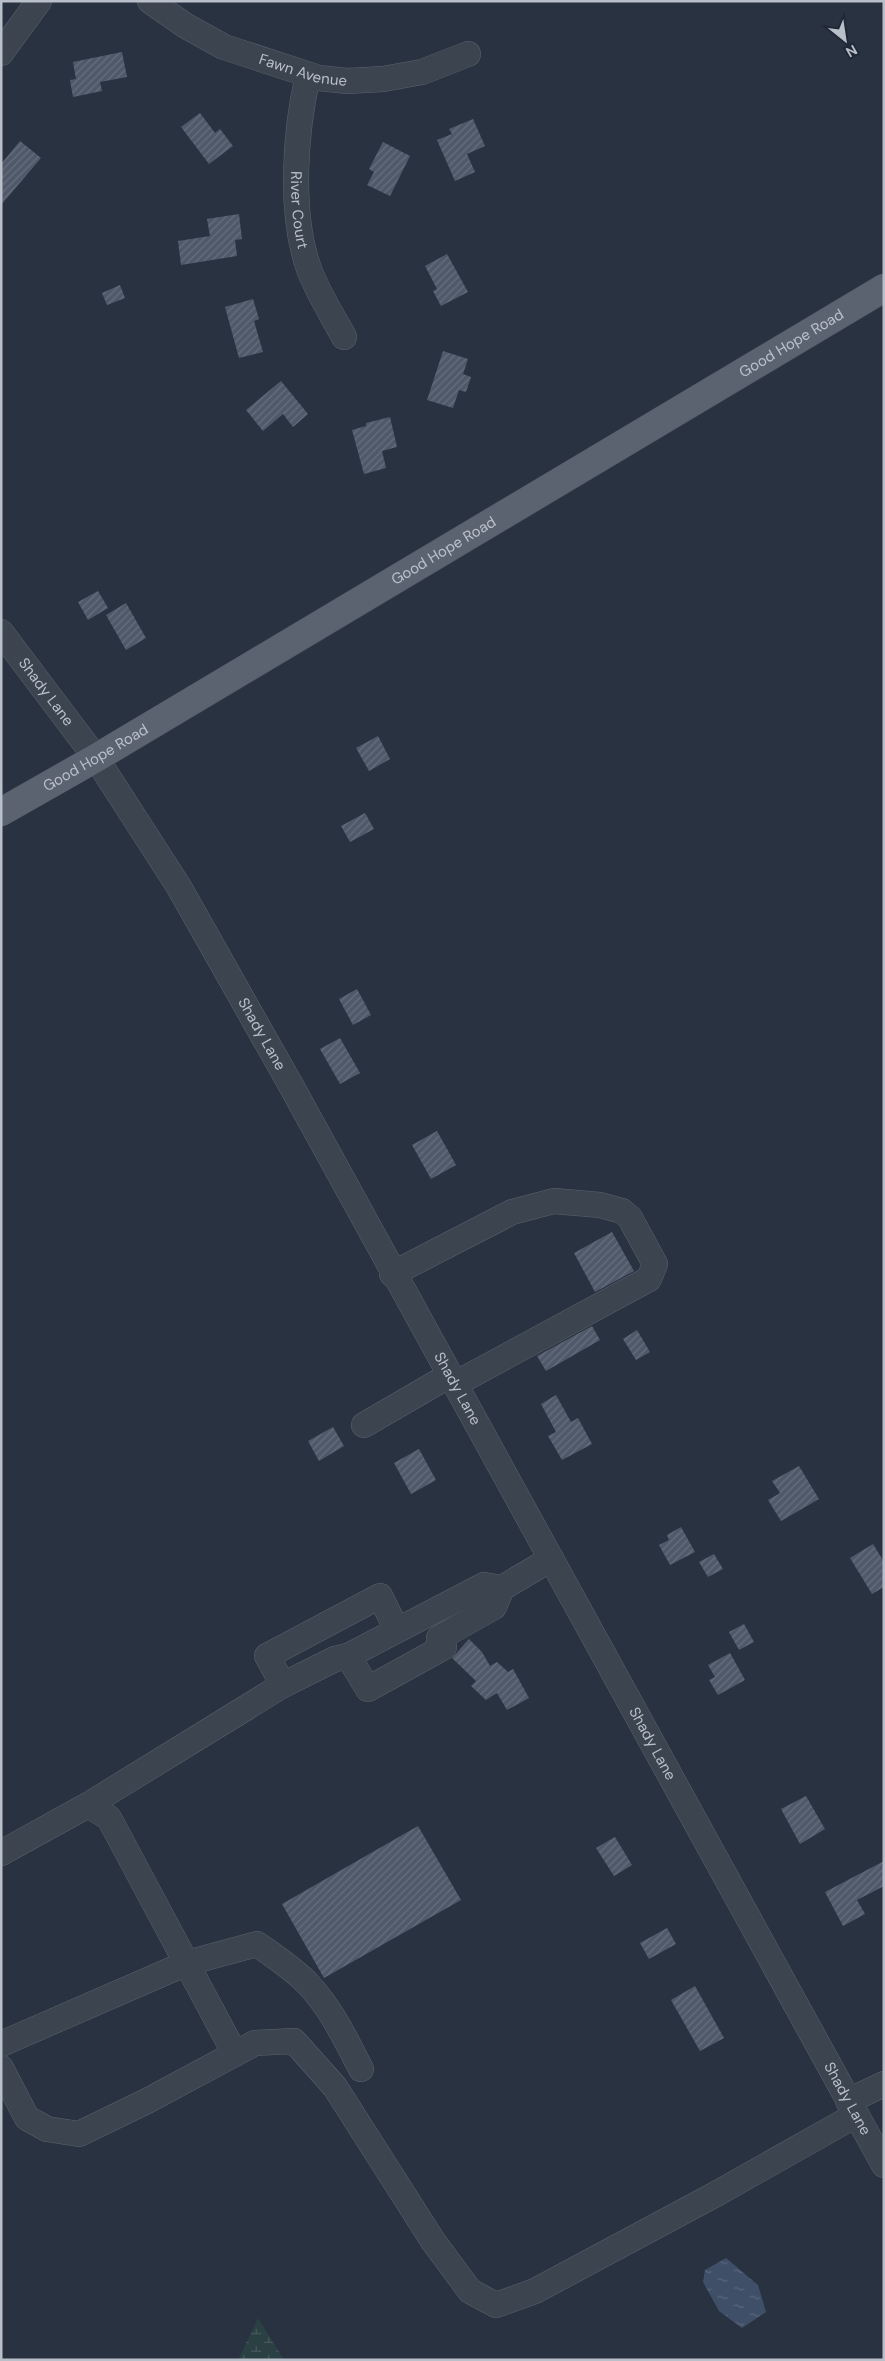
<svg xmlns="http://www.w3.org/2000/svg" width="885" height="2361" font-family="'DM Sans',sans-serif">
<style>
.wetland{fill:url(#wetland-marsh)}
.water{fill:url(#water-ripples)}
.building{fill:url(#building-hatch)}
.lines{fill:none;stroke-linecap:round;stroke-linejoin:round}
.minor-casing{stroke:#5a626d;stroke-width:26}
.major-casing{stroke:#464d59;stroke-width:29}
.minor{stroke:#3c4450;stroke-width:25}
.major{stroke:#5b6370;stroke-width:28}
.labels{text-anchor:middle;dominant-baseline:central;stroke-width:5;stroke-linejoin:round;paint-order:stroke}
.street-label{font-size:15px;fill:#b9c0ca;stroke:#212936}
</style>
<defs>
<pattern id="wetland-marsh" width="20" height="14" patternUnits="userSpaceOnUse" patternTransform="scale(1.25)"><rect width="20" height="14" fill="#2b4042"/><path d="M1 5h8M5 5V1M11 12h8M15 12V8" fill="none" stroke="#485a5c"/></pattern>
<pattern id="water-ripples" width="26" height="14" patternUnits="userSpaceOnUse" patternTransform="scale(1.25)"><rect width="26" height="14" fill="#404f68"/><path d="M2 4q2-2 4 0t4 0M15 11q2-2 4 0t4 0" fill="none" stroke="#5a677c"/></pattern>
<pattern id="building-hatch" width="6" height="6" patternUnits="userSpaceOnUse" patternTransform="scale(1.25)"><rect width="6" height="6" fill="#4f5969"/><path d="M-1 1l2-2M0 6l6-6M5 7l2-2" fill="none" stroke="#666f7d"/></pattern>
</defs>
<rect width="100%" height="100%" fill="#283240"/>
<!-- wetland -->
<path class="wetland" d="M258,2318L284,2360H238Z"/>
<!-- water -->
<path class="water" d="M726,2258L758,2285L766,2312L742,2328L719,2311L703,2282L705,2270Z"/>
<!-- building -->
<path class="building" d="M122,52L127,77L100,82L102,91L73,97L70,80L76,79L73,62Z
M200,113L215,133L220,129L233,146L209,164L181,127Z
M473,119L485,146L467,154L475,172L455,181L437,140L452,134L449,129Z
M20,141L41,158L1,205V164Z
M383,142L410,156L390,196L367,185L374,172L369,169Z
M239,214L242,239L235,240L237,256L181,265L178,241L210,236L207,219Z
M447,254L468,292L441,306L433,291L437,289L425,266Z
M120,285L125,298L107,305L102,293Z
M253,299L259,319L254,321L263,352L239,358L225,307Z
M443,351L468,359L463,374L471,377L466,392L459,390L453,408L427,400Z
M281,381L308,414L293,427L283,414L263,431L246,410Z
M390,417L397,447L382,451L386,468L364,474L352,430L366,426V423Z
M98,591L108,608L88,620L78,602Z
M126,603L146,638L126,650L106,615Z
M378,736L390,759L369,771L356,748Z
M365,813L374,829L350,842L341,826Z
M357,989L371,1015L353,1025L339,999Z
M340,1038L360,1073L340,1084L320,1049Z
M437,1131L456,1165L431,1179L412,1145Z
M612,1232L634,1271L595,1292L574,1253Z
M592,1326L600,1340L546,1371L537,1356Z
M637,1330L650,1352L636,1360L623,1339Z
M556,1395L571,1422L578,1418L592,1444L562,1460L548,1436L556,1432L541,1404Z
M333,1427L344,1446L319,1461L308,1441Z
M419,1449L436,1480L411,1494L394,1463Z
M799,1466L819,1499L781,1521L768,1500L780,1493L772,1481Z
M681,1527L695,1552L670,1565L659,1545L669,1540L667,1535Z
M873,1544L884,1562V1587L872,1594L850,1558Z
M714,1554L723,1569L708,1577L699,1562Z
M744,1624L754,1642L739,1650L729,1632Z
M469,1639L482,1652L490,1666L497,1662L508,1672L513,1669L529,1698L507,1710L497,1693L486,1700L471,1686L476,1681L452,1658Z
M730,1653L745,1680L718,1695L709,1680L715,1677L708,1665Z
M806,1796L825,1829L800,1844L781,1809Z
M418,1826L461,1900L324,1978L282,1904Z
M615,1837L632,1865L614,1876L596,1848Z
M884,1861V1886L857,1900L865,1914L843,1926L825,1892Z
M667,1928L676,1944L649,1959L640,1943Z
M695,1986L724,2038L700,2051L671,2000Z"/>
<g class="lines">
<defs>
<g id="minor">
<path id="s1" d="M150,1L186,26L224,47L319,78L347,81L383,79L422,72L468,54"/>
<path d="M1,53L39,1"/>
<path id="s2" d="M308,75C295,132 289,213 309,269C318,293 332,315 344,337"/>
<path id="s3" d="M1,632L96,758L179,887L293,1089L884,2165"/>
<path d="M392,1274L512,1212L554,1201L600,1205L622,1211L630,1218L655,1264L649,1279L455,1384"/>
<path d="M364,1425L450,1375"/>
<path d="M502,1588L484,1585L348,1656L368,1689L444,1647L439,1638L494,1607L502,1588L551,1559"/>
<path d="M348,1656L335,1659L283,1685L267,1656L380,1596L397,1630"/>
<path d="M88,1805L283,1685"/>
<path d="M1,1853L88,1805L109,1818L235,2054"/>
<path d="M1,2044L187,1963L257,1944C274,1956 294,1969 308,1984C331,2008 346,2040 361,2069"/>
<path d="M1,2068L27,2118L47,2129L79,2134L147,2101L255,2043L294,2041L335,2087L433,2241L470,2291L496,2305L535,2291L716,2194L856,2115"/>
<path d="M848,2101L884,2084"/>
</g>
<g id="major">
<path id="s4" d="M1,812L96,758L884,288"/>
</g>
</defs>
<!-- minor casing -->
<use href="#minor" class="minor-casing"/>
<!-- major casing -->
<use href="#major" class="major-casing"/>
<!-- minor -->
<use href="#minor" class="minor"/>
<!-- major -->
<use href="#major" class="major"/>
</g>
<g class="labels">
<!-- street labels -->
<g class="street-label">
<text stroke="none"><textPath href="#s1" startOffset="170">Fawn Avenue</textPath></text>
<text stroke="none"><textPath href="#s2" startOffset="136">River Court</textPath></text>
<text stroke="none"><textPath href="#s4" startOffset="919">Good Hope Road</textPath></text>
<text stroke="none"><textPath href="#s4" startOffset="514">Good Hope Road</textPath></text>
<text stroke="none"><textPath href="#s3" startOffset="75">Shady Lane</textPath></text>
<text stroke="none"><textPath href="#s4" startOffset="109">Good Hope Road</textPath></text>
<text stroke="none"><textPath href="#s3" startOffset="480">Shady Lane</textPath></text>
<text stroke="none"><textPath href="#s3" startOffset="885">Shady Lane</textPath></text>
<text stroke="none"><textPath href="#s3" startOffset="1290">Shady Lane</textPath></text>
<text stroke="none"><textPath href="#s3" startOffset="1695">Shady Lane</textPath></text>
</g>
</g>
<!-- border -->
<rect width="885" height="2361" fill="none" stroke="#b9c0ca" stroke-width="5"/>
<!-- north arrow -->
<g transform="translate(845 40) rotate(150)" stroke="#212936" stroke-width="4" paint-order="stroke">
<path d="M0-4L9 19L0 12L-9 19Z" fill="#b9c0ca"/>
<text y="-8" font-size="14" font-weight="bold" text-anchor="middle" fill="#b9c0ca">N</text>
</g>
</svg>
